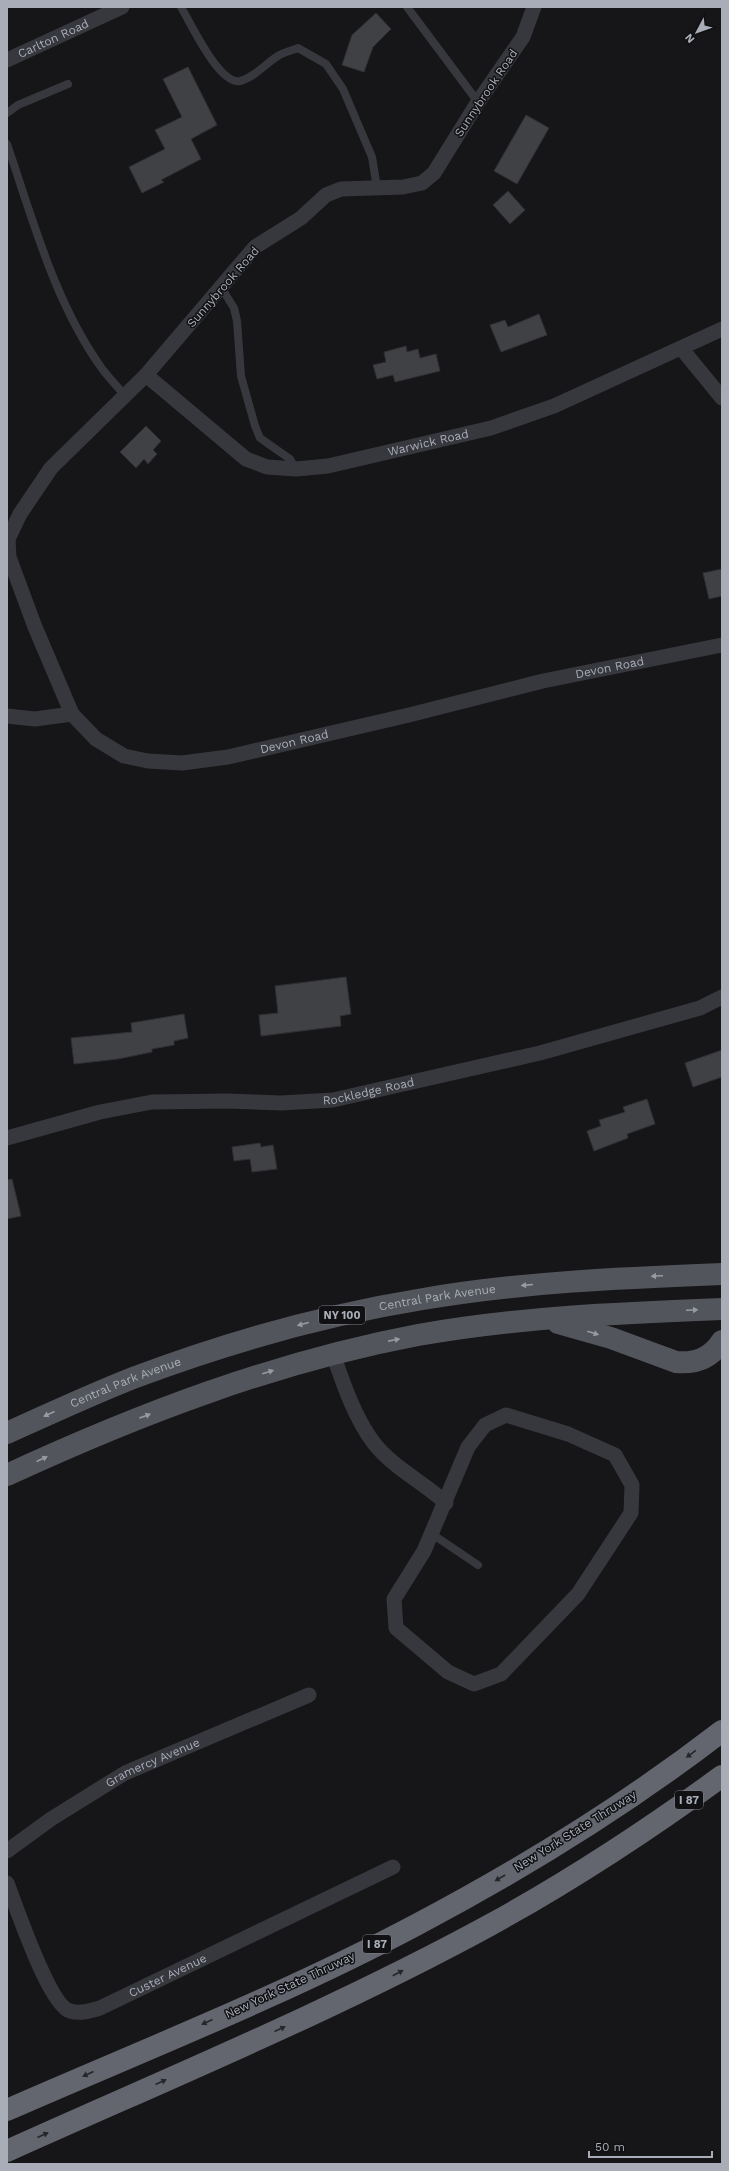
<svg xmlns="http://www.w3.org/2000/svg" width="729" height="2171" font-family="'Work Sans',sans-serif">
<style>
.building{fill:#404145;stroke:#303034}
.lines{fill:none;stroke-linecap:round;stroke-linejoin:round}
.lane{stroke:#37383d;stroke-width:8}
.street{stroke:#37383d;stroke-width:15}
.primary{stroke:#53555c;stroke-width:22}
.highway{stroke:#63666e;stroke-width:22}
.oneway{fill:#979ba6}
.oneway2{fill:#26262a}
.labels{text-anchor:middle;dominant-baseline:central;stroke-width:3;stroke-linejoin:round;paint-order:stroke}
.shield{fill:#111113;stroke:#7b7e86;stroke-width:1}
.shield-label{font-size:11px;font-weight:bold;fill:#a8adb8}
.street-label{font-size:12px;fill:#a8adb8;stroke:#111113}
</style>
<rect width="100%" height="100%" fill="#161618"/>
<!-- building -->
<path class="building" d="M376,13L391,29L373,47L364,72L342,65L352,35Z
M188,67L217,125L191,139L201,159L161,180L164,182L142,193L129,167L165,149L155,130L182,117L163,79Z
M526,115L549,128L517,184L494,171Z
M508,191L525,210L510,224L493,205Z
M539,314L547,335L501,352L490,325L505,320L508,327Z
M406,346L407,352L418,349L420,358L436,354L440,371L395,382L393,375L377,379L373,365L386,362L384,352Z
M146,426L161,441L153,450L157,454L148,464L144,459L136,468L120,452Z
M722,569V596L709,599L703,573Z
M346,977L351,1014L340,1016L341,1026L261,1036L259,1015L278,1013L275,986Z
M184,1014L188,1038L174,1041V1045L152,1049V1052L118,1059L74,1064L71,1038L132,1032L131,1023Z
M722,1050V1077L693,1087L685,1063Z
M647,1099L655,1124L627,1134L628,1138L594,1151L587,1131L601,1126L599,1120L625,1112L623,1107Z
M260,1143L261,1147L273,1145L277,1169L252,1172L250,1159L234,1161L232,1147Z
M12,1179L21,1216L7,1219V1180Z"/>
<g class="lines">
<!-- lane -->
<path class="lane" d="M181,7C190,22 219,85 240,81C254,78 266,63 278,56C284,52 291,51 298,48L326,64L343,89L372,157L377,188
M407,7L478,102
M7,113L18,105L68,84
M7,144C33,220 55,304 103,370C110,379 118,387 125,396
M221,287L234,308L237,321L241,376L255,426L260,438L290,459L296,469
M432,1534L478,1565"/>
<!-- street -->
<g class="street">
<path id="s1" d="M534,7L523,37L478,102L434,173L422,183L403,187L341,189L326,195L301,218L255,247L146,375L51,468L20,514L8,539L9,557L35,627L72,714L96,739L124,756L148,761L182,763L228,757L409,715L543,681L722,645"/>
<path id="s2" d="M7,60L122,7"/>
<path d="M681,348L722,398"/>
<path id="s3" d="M146,375L246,459L267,467L296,469L328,466L491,428L554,406L722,329"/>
<path d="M7,716L35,719L72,714"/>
<path id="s4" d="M7,1138L100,1112L152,1102L226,1101L281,1103L333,1100L540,1053L700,1008L722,997"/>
<path d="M333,1354C343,1383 354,1416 373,1442C392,1467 423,1482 446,1503"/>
<path d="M506,1415L568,1434L615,1455L632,1485L631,1513L578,1594L501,1674L474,1684L448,1672L396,1628L394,1599L424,1551L468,1447L485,1425Z"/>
<path id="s5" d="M7,1851L51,1819L125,1773L309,1695"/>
<path id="s6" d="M7,1883C16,1906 49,2005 70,2011C80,2014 90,2011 100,2008L393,1867"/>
</g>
<!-- primary -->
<g class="primary">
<path d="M558,1323L611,1338L676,1362C696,1364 711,1358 722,1341"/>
<path id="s7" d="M7,1433C49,1414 90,1395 133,1378C226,1343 324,1315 423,1299C522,1282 622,1278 722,1274"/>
<path d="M7,1475C139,1414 275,1362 418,1335C519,1317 620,1313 722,1309"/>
</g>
<!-- highway -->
<path class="highway" d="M7,2110C144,2050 284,1995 416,1925C522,1869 626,1805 722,1731
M7,2151C169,2078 334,2010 490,1925C570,1881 648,1830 722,1776"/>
</g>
<!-- one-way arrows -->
<defs><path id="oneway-solid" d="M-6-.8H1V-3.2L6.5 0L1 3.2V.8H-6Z"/></defs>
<g class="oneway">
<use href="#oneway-solid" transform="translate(657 1276) rotate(178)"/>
<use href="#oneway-solid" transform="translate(527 1285) rotate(175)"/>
<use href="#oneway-solid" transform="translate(692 1310) rotate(-2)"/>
<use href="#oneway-solid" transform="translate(303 1324) rotate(165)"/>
<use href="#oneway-solid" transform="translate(593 1333) rotate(17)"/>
<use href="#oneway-solid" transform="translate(394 1340) rotate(-11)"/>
<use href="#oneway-solid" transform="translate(268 1372) rotate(-17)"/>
<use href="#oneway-solid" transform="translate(49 1414) rotate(156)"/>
<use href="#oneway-solid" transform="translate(145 1416) rotate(-20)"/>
<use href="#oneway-solid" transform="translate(42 1459) rotate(-25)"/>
</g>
<g class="oneway2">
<use href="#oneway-solid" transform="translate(691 1754) rotate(144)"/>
<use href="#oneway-solid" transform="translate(500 1878) rotate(150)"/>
<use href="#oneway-solid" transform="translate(398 1973) rotate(-27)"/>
<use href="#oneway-solid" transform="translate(207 2022) rotate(156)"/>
<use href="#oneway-solid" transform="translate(280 2029) rotate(-24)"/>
<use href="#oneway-solid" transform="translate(88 2074) rotate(156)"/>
<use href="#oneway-solid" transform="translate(161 2082) rotate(-24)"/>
<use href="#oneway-solid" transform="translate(43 2135) rotate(-24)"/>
</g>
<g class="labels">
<!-- shield labels -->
<g class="shield">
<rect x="319" y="1306" width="46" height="18" rx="3"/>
<rect x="675" y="1791" width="28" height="18" rx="3"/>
<rect x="363" y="1935" width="28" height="18" rx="3"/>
</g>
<g class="shield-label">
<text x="342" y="1315">NY 100</text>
<text x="689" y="1800">I 87</text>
<text x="377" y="1944">I 87</text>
</g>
<!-- street labels -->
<g class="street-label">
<text stroke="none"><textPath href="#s2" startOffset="51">Carlton Road</textPath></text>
<text transform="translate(486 93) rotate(-56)">Sunnybrook Road</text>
<text transform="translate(223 287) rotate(-49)">Sunnybrook Road</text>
<text stroke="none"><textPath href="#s3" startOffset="317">Warwick Road</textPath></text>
<text stroke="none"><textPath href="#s1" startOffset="1532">Devon Road</textPath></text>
<text stroke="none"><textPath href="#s1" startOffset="1208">Devon Road</textPath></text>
<text stroke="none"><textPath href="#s4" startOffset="367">Rockledge Road</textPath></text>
<text stroke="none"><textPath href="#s7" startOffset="453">Central Park Avenue</textPath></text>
<text stroke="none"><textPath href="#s7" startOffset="129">Central Park Avenue</textPath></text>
<text stroke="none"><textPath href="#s5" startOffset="171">Gramercy Avenue</textPath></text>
<text transform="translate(575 1831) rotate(-32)">New York State Thruway</text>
<text stroke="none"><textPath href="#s6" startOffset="250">Custer Avenue</textPath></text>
<text transform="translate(290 1985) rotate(-25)">New York State Thruway</text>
</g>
</g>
<!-- border -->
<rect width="729" height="2171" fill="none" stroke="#a8adb8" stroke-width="16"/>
<!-- north arrow -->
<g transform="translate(697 32) rotate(229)" stroke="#111113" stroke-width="3" paint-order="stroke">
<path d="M0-3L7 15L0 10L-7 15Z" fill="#a8adb8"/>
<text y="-6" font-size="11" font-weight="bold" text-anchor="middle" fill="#a8adb8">N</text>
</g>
<!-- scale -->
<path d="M589 2151v6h123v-6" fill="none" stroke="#a8adb8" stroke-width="2"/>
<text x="595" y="2151" font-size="12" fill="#a8adb8" stroke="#111113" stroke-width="3" paint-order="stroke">50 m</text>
</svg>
